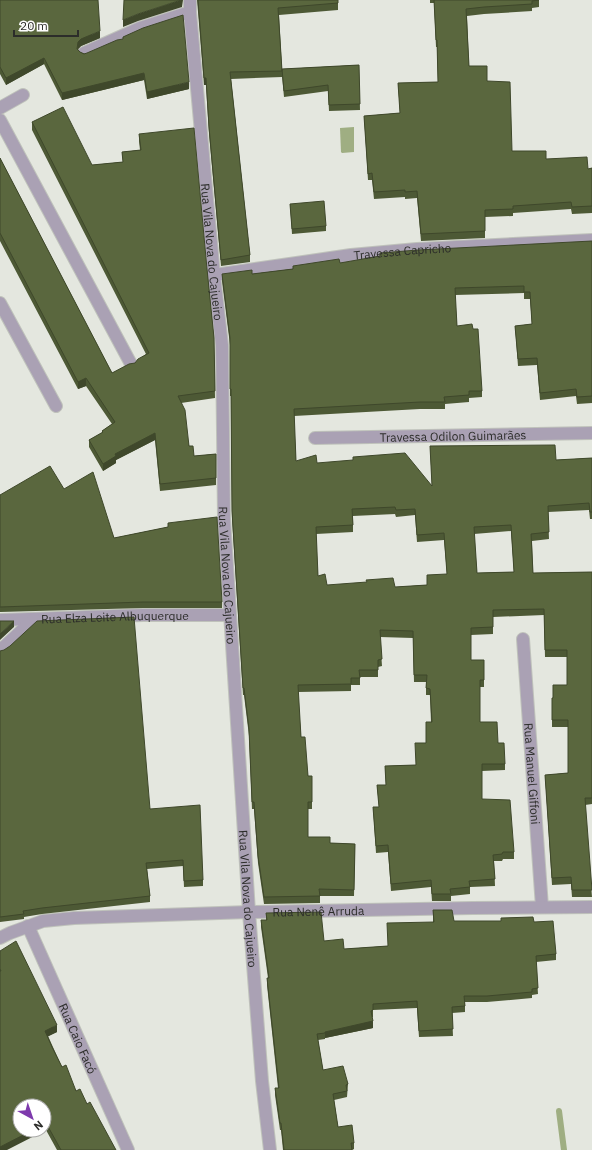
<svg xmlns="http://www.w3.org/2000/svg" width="592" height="1150" font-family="'IBM Plex Sans',sans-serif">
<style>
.water{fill:#9fae82}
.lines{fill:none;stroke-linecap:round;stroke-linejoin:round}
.stream{stroke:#9fae82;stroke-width:6}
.minor-casing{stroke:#bfc2bb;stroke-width:14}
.minor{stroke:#aaa1b4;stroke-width:12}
.wall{fill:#4d5935;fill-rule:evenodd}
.shaded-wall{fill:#3f482b}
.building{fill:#5a673e;stroke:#3f482b;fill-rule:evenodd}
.labels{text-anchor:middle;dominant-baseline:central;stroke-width:4;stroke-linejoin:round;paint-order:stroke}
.street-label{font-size:12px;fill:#2c2d2a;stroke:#fff}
</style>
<rect width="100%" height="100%" fill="#e4e7df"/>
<!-- water -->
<path class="water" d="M354,127V152L342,153L341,152L340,128Z"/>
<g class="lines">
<!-- stream -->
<path class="stream" d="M559,1111L564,1150"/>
<defs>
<g id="minor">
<path id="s1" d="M190,0V12L214,275L222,345L224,518L249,912L262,1081L270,1150"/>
<path d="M84,53L140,28L190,12"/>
<path d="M0,108L23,95"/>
<path d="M0,120L131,364"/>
<path id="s2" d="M214,275L351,255L417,249L592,240"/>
<path d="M0,303L56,406"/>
<path id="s3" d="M315,438L592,433"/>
<path id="s4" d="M0,620L143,615H230"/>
<path id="s5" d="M523,639L542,907"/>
<path d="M0,649L5,646L34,619"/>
<path id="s6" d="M28,926L128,1150"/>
<path id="s7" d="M0,938L10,933L43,921L74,918L249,912L472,908L592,907"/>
</g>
</defs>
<!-- minor casing -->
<use href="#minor" class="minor-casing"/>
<!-- minor -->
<use href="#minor" class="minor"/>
</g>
<!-- wall -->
<path class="wall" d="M0,0L100,38L81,46L78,49L80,52L189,89L147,99L144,80L62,100L44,64L6,85L0,74Z
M197,0H338V10L279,15L282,69L359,65L360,110L329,111L328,91L284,97L282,76V77L231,79L250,255V262L221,266L209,134L206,85H204Z
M430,0H539V7L532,8V11L484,14L467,16L469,66L487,81L512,151L588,169L592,168V213L572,214L571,209L513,213V216L485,217V238L421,241L417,198L405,199V197L374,199L372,180H368L364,116L400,113L398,83L438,82L437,47H436L434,3H430Z
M32,122L92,165L123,162L122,152L140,150L139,141V134L207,269L214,338L215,398L181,403L189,446L194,456L216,454V485L160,491L155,440L116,460V463L103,471L89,447V440L102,433V431L112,424L86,386L78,389L0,241V158L112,373L135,363L146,354L32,130Z
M290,204L326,226V231L292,234Z
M592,241V403L577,404L576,396L540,400L537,365L518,366L515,326L532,324L530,299H524V293L455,295L457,326L482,391V397L469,398V402L445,404V409H420L294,416L296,461L317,463L432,485L430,446L556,460L592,458V519H590L589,510L548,512L549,539L532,541L533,573L592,572V804L585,805L592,897H572L571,884L552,885L545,775L568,773V727H552V698H553L567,685V657H545L544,615L493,617V634L471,635V660H484V687H480V722L498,743L505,764V770L482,771V799L514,852V859H503L502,861H494L495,886L470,887V894L451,896V901H432L431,887L391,891L388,852L376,853L373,807H379L377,785H386L385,766L416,765L426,743L431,722L430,695H426V682H414L413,638L380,637L382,666L378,667V677H360V685H351V691L298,692L301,737L308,776H312V809H308V837L330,843L355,844L354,896H320V903L264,904L258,863L254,809H252L249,736L244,695H243L232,518L231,396H230V345L222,281V274H252L340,263ZM395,514L396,517L415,515L417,542L444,540L447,574L427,585L395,587L327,585L318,576L316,534L353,532V516ZM511,531L514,572L477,573L474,534Z
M64,489L114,538L168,527V523L222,602V608H143L0,612V495Z
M0,651L150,809L203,880V886L184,887L183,866L147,869L150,896V902L42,914L24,917V919L0,922Z
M433,910L454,921L534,922L556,954V960L536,962L538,994L532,995V998L487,1002H465V1012L452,1013L453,1036L419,1037L417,1008L373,1010V1017H372L373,1028L325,1038V1039L318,1040L323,1070L348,1084L347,1097L334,1100L338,1127L354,1143V1149L352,1150H283L281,1130H280L275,1095V1088H278L267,985V978H268L261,927V920H266V913L324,941L344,949L388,946L433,922Z
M0,951L57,1032L48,1036L62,1067L76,1091L87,1104L116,1150H57L46,1130L0,1150Z"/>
<!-- shaded-wall -->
<path class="shaded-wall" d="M181,0H183L182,7L138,21L123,27V20L138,14Z
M100,31V38L81,46L78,49L77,56L78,42L81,39Z
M44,58V64L6,85V78Z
M144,73V80L62,100V93Z
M204,78H206V85H204Z
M189,82V89L147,99V92Z
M86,378V386L78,389V382Z
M155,433V440L116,460V463L103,471V464L115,454Z
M14,621V627L0,640V634Z
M373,1021V1028L325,1038V1032Z
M57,1025V1032L45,1038V1031Z
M46,1123V1130L7,1150H0V1147L33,1130H44V1124Z"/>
<!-- building -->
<path class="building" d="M0,0H98L100,31L81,39L78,42L77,49L80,52L84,54L87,53L117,40L123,39V37L143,28L183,15L189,82L147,92L144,73L62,93L44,58L6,78L0,67Z
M124,0H181L138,14L123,20Z
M198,0H338V3L278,8L282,71L230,72L250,255L221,260L209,127L206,78H204Z
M434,0H539L532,1V4L484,7L466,9L469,66H487V81L510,82L512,151H546V159L587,157L588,169L592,168V206L572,207L571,202L513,206V209L485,210V231L421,234L417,191L405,192V190L374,192L372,173L368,174L364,116L400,113L398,83L438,82L437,40H436Z
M359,65L360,104L329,105L328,85L284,91L282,69Z
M63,107L92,165L123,162L122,152L141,150L139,134L194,128L207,269L214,338L215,391L178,396L185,410L189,446H193L194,456L216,454V478L160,484L155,433L115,454L116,456L103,464L89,440L103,432L102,431L115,422L86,378L78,382L0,233V158L112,373L129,364L135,363L138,359L149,353L32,122Z
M324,201L326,226L292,229L290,204Z
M592,241V396L577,397L576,389L540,393L537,358L518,359L515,326L532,324L530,292H524V286L455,288L457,326L472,324L473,329H478L482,391H469V395L444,397L445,402H420L294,409L296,461L316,455L317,463L353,460V457L405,453L432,486L430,446L555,445L556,460L592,458V512H590L589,503L548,506L549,532L531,534L533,573L592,572V798H585L592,890H572L571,877L552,878L545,775L568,773V720H552V698H553V685H567V650H545L544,609L493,610V627L471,628V660H484V680H480V722H497L498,743H504L505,764H482V799L510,800L514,852H503L502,854L493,855L495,879L469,881L470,887L450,889L451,894H432L431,880L391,884L388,845L376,846L373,807H379L377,785H386L385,766L416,765L415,743H426V722H432L430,689L426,688L427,675H414L413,631L380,630L382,659L378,660V670H359L360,678H351V684L298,685L301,737H305L308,776H312V802H308V837H330V843L355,844L354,890L319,889L320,896L264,897L258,856L254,802H252L249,729L244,688H243L232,511L231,389H230V338L222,274L252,270V274L293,269V266L339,259L340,263L380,256V253L418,250ZM395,507L396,510L415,509L417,535L444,533L447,574L427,575V585L395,587L393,578L366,580L367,582L327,585L325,574L318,576L316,527L353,525L352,509ZM511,525L514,572L477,573L474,527Z
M50,466L64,489L93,472L114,538L168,527V523L217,517L222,602H143L0,607V495Z
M134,617L150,809L200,805L203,880L184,881L183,860L146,863L150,896L42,908L23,911L24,914L0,917V651L4,650L10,646L37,621Z
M0,621H14L0,634Z
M433,910H452L454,921H501V918L533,917L534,922L553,921L556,954L536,956L538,988L532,989V992L487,996H464L465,1006L452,1007L453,1029L419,1031L417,1001L373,1004V1010L371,1011L373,1021L325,1032V1033L317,1034L323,1070L343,1066L348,1084L346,1085L347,1091L333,1094L338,1127L352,1125L354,1143H351L352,1150H284L281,1123H280L275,1088H279L267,978H269L261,920H267L266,913L321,912L324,941L343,939L344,949L388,946L387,923L434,922Z
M16,941L57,1025L45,1031L52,1047L62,1067L66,1065L76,1091L80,1089L87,1104L90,1102L116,1150H61L46,1123L44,1124V1106H20V1130H33L0,1147V971H1L0,969V951Z"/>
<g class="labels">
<!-- street labels -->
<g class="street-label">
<text stroke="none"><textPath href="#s2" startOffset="190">Travessa Capricho</textPath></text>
<text stroke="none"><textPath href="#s1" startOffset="253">Rua Vila Nova do Cajueiro</textPath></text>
<text stroke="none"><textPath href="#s3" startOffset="138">Travessa Odilon Guimarães</textPath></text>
<text stroke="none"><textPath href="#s1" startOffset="577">Rua Vila Nova do Cajueiro</textPath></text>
<text stroke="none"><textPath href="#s4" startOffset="115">Rua Elza Leite Albuquerque</textPath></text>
<text stroke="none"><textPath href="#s5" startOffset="135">Rua Manuel Giffoni</textPath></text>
<text stroke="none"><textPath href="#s1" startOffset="901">Rua Vila Nova do Cajueiro</textPath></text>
<text stroke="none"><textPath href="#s7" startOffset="322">Rua Nenê Arruda</textPath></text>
<text stroke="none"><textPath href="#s6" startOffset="123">Rua Caio Facó</textPath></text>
</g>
</g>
<!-- north arrow -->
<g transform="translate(32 1118) rotate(140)"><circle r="19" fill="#ffffff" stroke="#ababaa"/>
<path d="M0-3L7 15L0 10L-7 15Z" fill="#7e3aad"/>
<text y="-6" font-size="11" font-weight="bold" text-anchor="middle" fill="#2c2d2a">N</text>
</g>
<!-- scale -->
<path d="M14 30v6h64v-6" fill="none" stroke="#2c2d2a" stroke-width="2"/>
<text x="20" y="30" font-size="12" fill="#2c2d2a" stroke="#ffffff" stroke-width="3" paint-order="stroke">20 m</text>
</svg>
